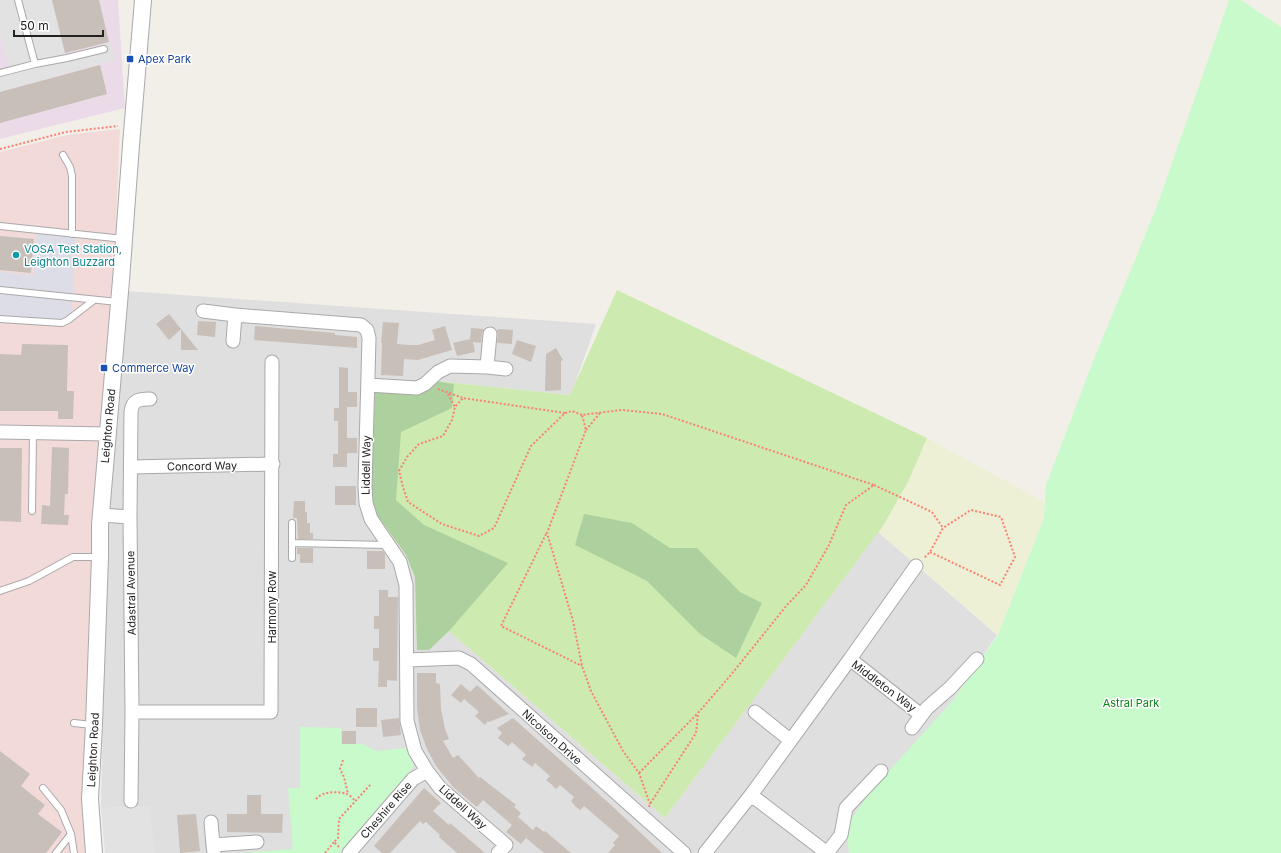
<svg xmlns="http://www.w3.org/2000/svg" width="1281" height="853" font-family="Inter,sans-serif">
<style>
.residential{fill:#e0dfdf}
.commercial{fill:#f2dad9}
.industrial{fill:#ebdbe8}
.farmland{fill:#eef0d5}
.grass{fill:#cdebb0}
.forest{fill:#add19e}
.park{fill:#c8facc}
.parking{fill:#e2e2e2}
.plaza{fill:#dddde8}
.building{fill:#c7bfb8}
.lines{fill:none;stroke-linecap:round;stroke-linejoin:round}
.service-casing{stroke:#a9a9a9;stroke-width:8}
.minor-casing{stroke:#a9a9a9;stroke-width:15}
.tertiary-casing{stroke:#a9a9a9;stroke-width:18}
.path{stroke:#fa8072;stroke-width:2;stroke-dasharray:2 2;stroke-linecap:butt}
.service{stroke:#fff;stroke-width:6}
.minor{stroke:#fff;stroke-width:13}
.tertiary{stroke:#fff;stroke-width:16}
.transit-dot{fill:#1a4fb4;stroke:#fff;stroke-width:1.5}
.culture-dot{fill:#0f9aa8;stroke:#fff;stroke-width:1.5}
.labels{text-anchor:middle;dominant-baseline:central;stroke-width:3;stroke-linejoin:round;paint-order:stroke}
.transit-label{font-size:11px;fill:#164399;stroke:#fff;text-anchor:start}
.culture-label{font-size:11px;fill:#0d838f;stroke:#fff;text-anchor:start}
.street-label{font-size:11px;fill:#222;stroke:#fff}
.park-label{font-size:11px;fill:#0c8416;stroke:#fff}
</style>
<rect width="100%" height="100%" fill="#f2efe9"/>
<!-- residential -->
<path class="residential" d="M126,291L596,324L571,395L436,381L415,395L375,391V512L406,555L415,577L417,606L429,650L449,631L665,818L878,532L997,635L954,699L847,832L849,853H154L149,807L101,808L107,526Z"/>
<!-- commercial -->
<path class="commercial" d="M120,129L102,556L93,853H0V152L67,135Z"/>
<!-- industrial -->
<path class="industrial" d="M0,0H118L125,108L0,139Z"/>
<!-- farmland -->
<path class="farmland" d="M927,438L1044,502V518L998,635L877,531L904,487Z"/>
<!-- grass -->
<path class="grass" d="M617,290L927,438L909,480L883,526L665,818L449,631L429,650H417L415,577L406,555L375,512V390L415,395L436,381L570,395Z"/>
<!-- forest -->
<path class="forest" d="M436,381L454,384L452,408L401,432L396,500L424,525L508,563L449,631L429,650H417L415,577L406,555L375,512L371,488L375,390L415,395Z
M584,514L632,523L670,548H697L740,592L762,603L736,658L700,634L647,581L575,545Z"/>
<!-- park -->
<path class="park" d="M1229,0H1241L1281,27V853H849L847,832L852,818L871,791L954,699L998,635L1044,518L1046,485L1092,364L1157,206Z
M300,727L341,728V744H363L376,751L406,748L414,766L339,853H239L293,849L288,788H300Z"/>
<!-- parking -->
<path class="parking" d="M0,0H52L67,58L103,49L102,44L109,42L117,59L0,92V74L9,71L0,34Z
M150,807L154,853H105L101,808Z"/>
<!-- plaza -->
<path class="plaza" d="M36,233L77,236L71,317L62,322L0,317V272L33,275Z"/>
<!-- building -->
<path class="building" d="M52,0H99L109,42L65,53Z
M100,65L107,94L0,123V92Z
M0,236L34,239L31,273L0,270Z
M169,314L181,329L198,350H181V329L169,340L156,324Z
M198,321L216,322L215,337L197,335Z
M383,322L399,323L397,344L409,345H418L435,340L432,330L445,326L452,350L418,360L404,359L403,376L381,375L382,343H381Z
M255,326L335,333V335L357,337V348L254,340Z
M471,328L484,329L482,333L481,343L473,342L475,352L457,356L453,343L470,339Z
M499,329L513,330L512,344L497,343L498,335L497,330Z
M517,340L536,346L531,362L512,354Z
M22,344L68,345L67,391H74L73,419H58V411H0V354L21,355Z
M556,348L563,360L561,361V390L545,391L546,354Z
M339,367L348,368V392H357V407H347V438H357V453H347V467H333V454H338V421H334V408H339Z
M52,447L69,448L68,494H65L64,515H69L68,525L41,524L42,505L50,506Z
M0,448H22L21,522L0,521Z
M335,486H356V505H335Z
M294,501H305V512H307V523H310V533H313V539H298L297,518H293Z
M297,548H313V563H300V554H297Z
M367,551H383L385,554V569H367Z
M379,590H388V597H398L397,681L387,680V687H378L379,661H373V648H379V629H374V616H379Z
M417,673H436V683L440,684L441,709L445,729L449,739L443,741L453,758L458,755L479,778L480,777L516,805L514,807L521,813L518,817L533,830L536,826L544,832L545,831L571,853H544L526,838L521,844L506,832L512,825L483,800L477,807L454,788L436,766L427,749L420,730L417,708Z
M461,684L470,692L477,685L509,714L489,722L488,721L485,725L475,716L479,712L464,699L461,703L451,695Z
M356,708H377V727H356Z
M399,718L401,735L383,737L381,720Z
M513,718L611,805L662,853H608L615,845L613,843L619,836L584,806L580,810L575,806L571,801L574,797L560,785L556,789L551,784L546,780L550,776L535,763L532,767L522,759L526,755L512,742L508,746L498,738L502,733L497,728Z
M342,731H356V744H342Z
M0,751L30,774L21,786L45,805L38,814L62,832L46,853H0Z
M424,788L441,803L433,811L449,825L450,823L485,853H457L439,837L440,835L426,822L423,824L420,821L390,853H382L374,846Z
M247,795H261V814H283L282,833L227,832V814H247Z
M196,814L200,851L180,853L177,815Z"/>
<g class="lines">
<defs>
<path id="service" d="M18,0L35,64
M0,73L35,64L67,58L104,49
M63,155L70,167L72,176V234
M0,226L124,239
M0,290L118,302
M0,319L62,323L68,320L94,300
M32,511L33,433
M292,543L388,545
M292,558V523
M0,591L29,581L73,557H98
M74,723L92,725
M43,788L61,810L71,834L74,853
M56,853L71,834"/>
<path id="minor" d="M203,311L235,315
M233,341L235,315L361,325L367,330L369,338L365,486L366,503L371,519L400,562L406,585L407,721L415,751L427,771L440,788L506,845L498,853
M487,367L490,334
M368,385L417,388L425,384L438,372L450,366L487,367L506,369
M0,432L107,434
M131,467L273,464
M101,515L130,517
M850,659L916,566
M407,660L459,658L471,664L684,853
M132,712H271L272,362
M755,712L790,740
M912,728L927,708L950,688L977,659
M751,795L827,853L841,835L846,808L881,771
M131,801L132,712L130,517L131,412C132,400 139,399 150,399
M211,822L213,845
M214,853L213,845L257,842
M349,853L413,779L427,771
M705,853L751,795L850,659L921,715"/>
<path id="tertiary" d="M94,853L90,799L94,725L100,557V525L121,280L131,145L143,0"/>
</defs>
<!-- service casing -->
<use href="#service" class="service-casing"/>
<!-- minor casing -->
<use href="#minor" class="minor-casing"/>
<!-- tertiary casing -->
<use href="#tertiary" class="tertiary-casing"/>
<!-- path -->
<path class="path" d="M0,149L66,132L118,126
M438,389L463,398
M448,394L455,407
M565,413L463,398L455,407L452,420L443,436L419,444L407,457L399,471L403,487L408,502L442,524L479,536L494,528L531,446L565,413L572,411L582,415
M586,430L600,413
M874,485L932,512L943,528L930,552L924,558
M546,534L501,626L582,666
M930,552L1000,585L1015,557L1001,517L971,510L943,528
M343,760L340,769L344,777L348,794
M639,773L698,713
M316,799C323,791 338,791 347,794C350,795 353,799 355,800
M649,807L650,804L696,733L698,713L730,676L787,605L806,585L829,545L846,505L874,485L662,414L622,410L582,415L586,430L547,533L573,621L582,666L591,691L623,751L639,773L650,804
M339,847L334,842L338,838L339,819L371,784
M325,853L334,842"/>
<!-- service -->
<use href="#service" class="service"/>
<!-- minor -->
<use href="#minor" class="minor"/>
<!-- tertiary -->
<use href="#tertiary" class="tertiary"/>
</g>
<!-- markers -->
<g class="transit-dot">
<rect x="126" y="55" width="8" height="8" rx="2"/>
<rect x="100" y="364" width="8" height="8" rx="2"/>
</g>
<circle class="culture-dot" cx="16" cy="255" r="4"/>
<g class="labels">
<!-- transit labels -->
<g class="transit-label">
<text x="138" y="59">Apex Park</text>
<text x="112" y="368">Commerce Way</text>
</g>
<!-- culture labels -->
<g class="culture-label">
<text x="24" y="249">VOSA Test Station,<tspan x="24" dy="13">Leighton Buzzard</tspan></text>
</g>
<!-- street labels -->
<g class="street-label">
<text transform="translate(108 426) rotate(-85)">Leighton Road</text>
<text transform="translate(366 465) rotate(-89)">Liddell Way</text>
<text transform="translate(202 466) rotate(-1)">Concord Way</text>
<text transform="translate(131 593) rotate(-91)">Adastral Avenue</text>
<text transform="translate(272 607) rotate(-90)">Harmony Row</text>
<text transform="translate(884 686) rotate(37)">Middleton Way</text>
<text transform="translate(552 737) rotate(42)">Nicolson Drive</text>
<text transform="translate(93 750) rotate(-87)">Leighton Road</text>
<text transform="translate(463 807) rotate(42)">Liddell Way</text>
<text transform="translate(386 810) rotate(-49)">Cheshire Rise</text>
</g>
<!-- park labels -->
<g class="park-label">
<text x="1131" y="703">Astral Park</text>
</g>
</g>
<!-- scale -->
<path d="M14 30v6h89v-6" fill="none" stroke="#222222" stroke-width="2"/>
<text x="20" y="30" font-size="12" fill="#222222" stroke="#ffffff" stroke-width="3" paint-order="stroke">50 m</text>
</svg>
